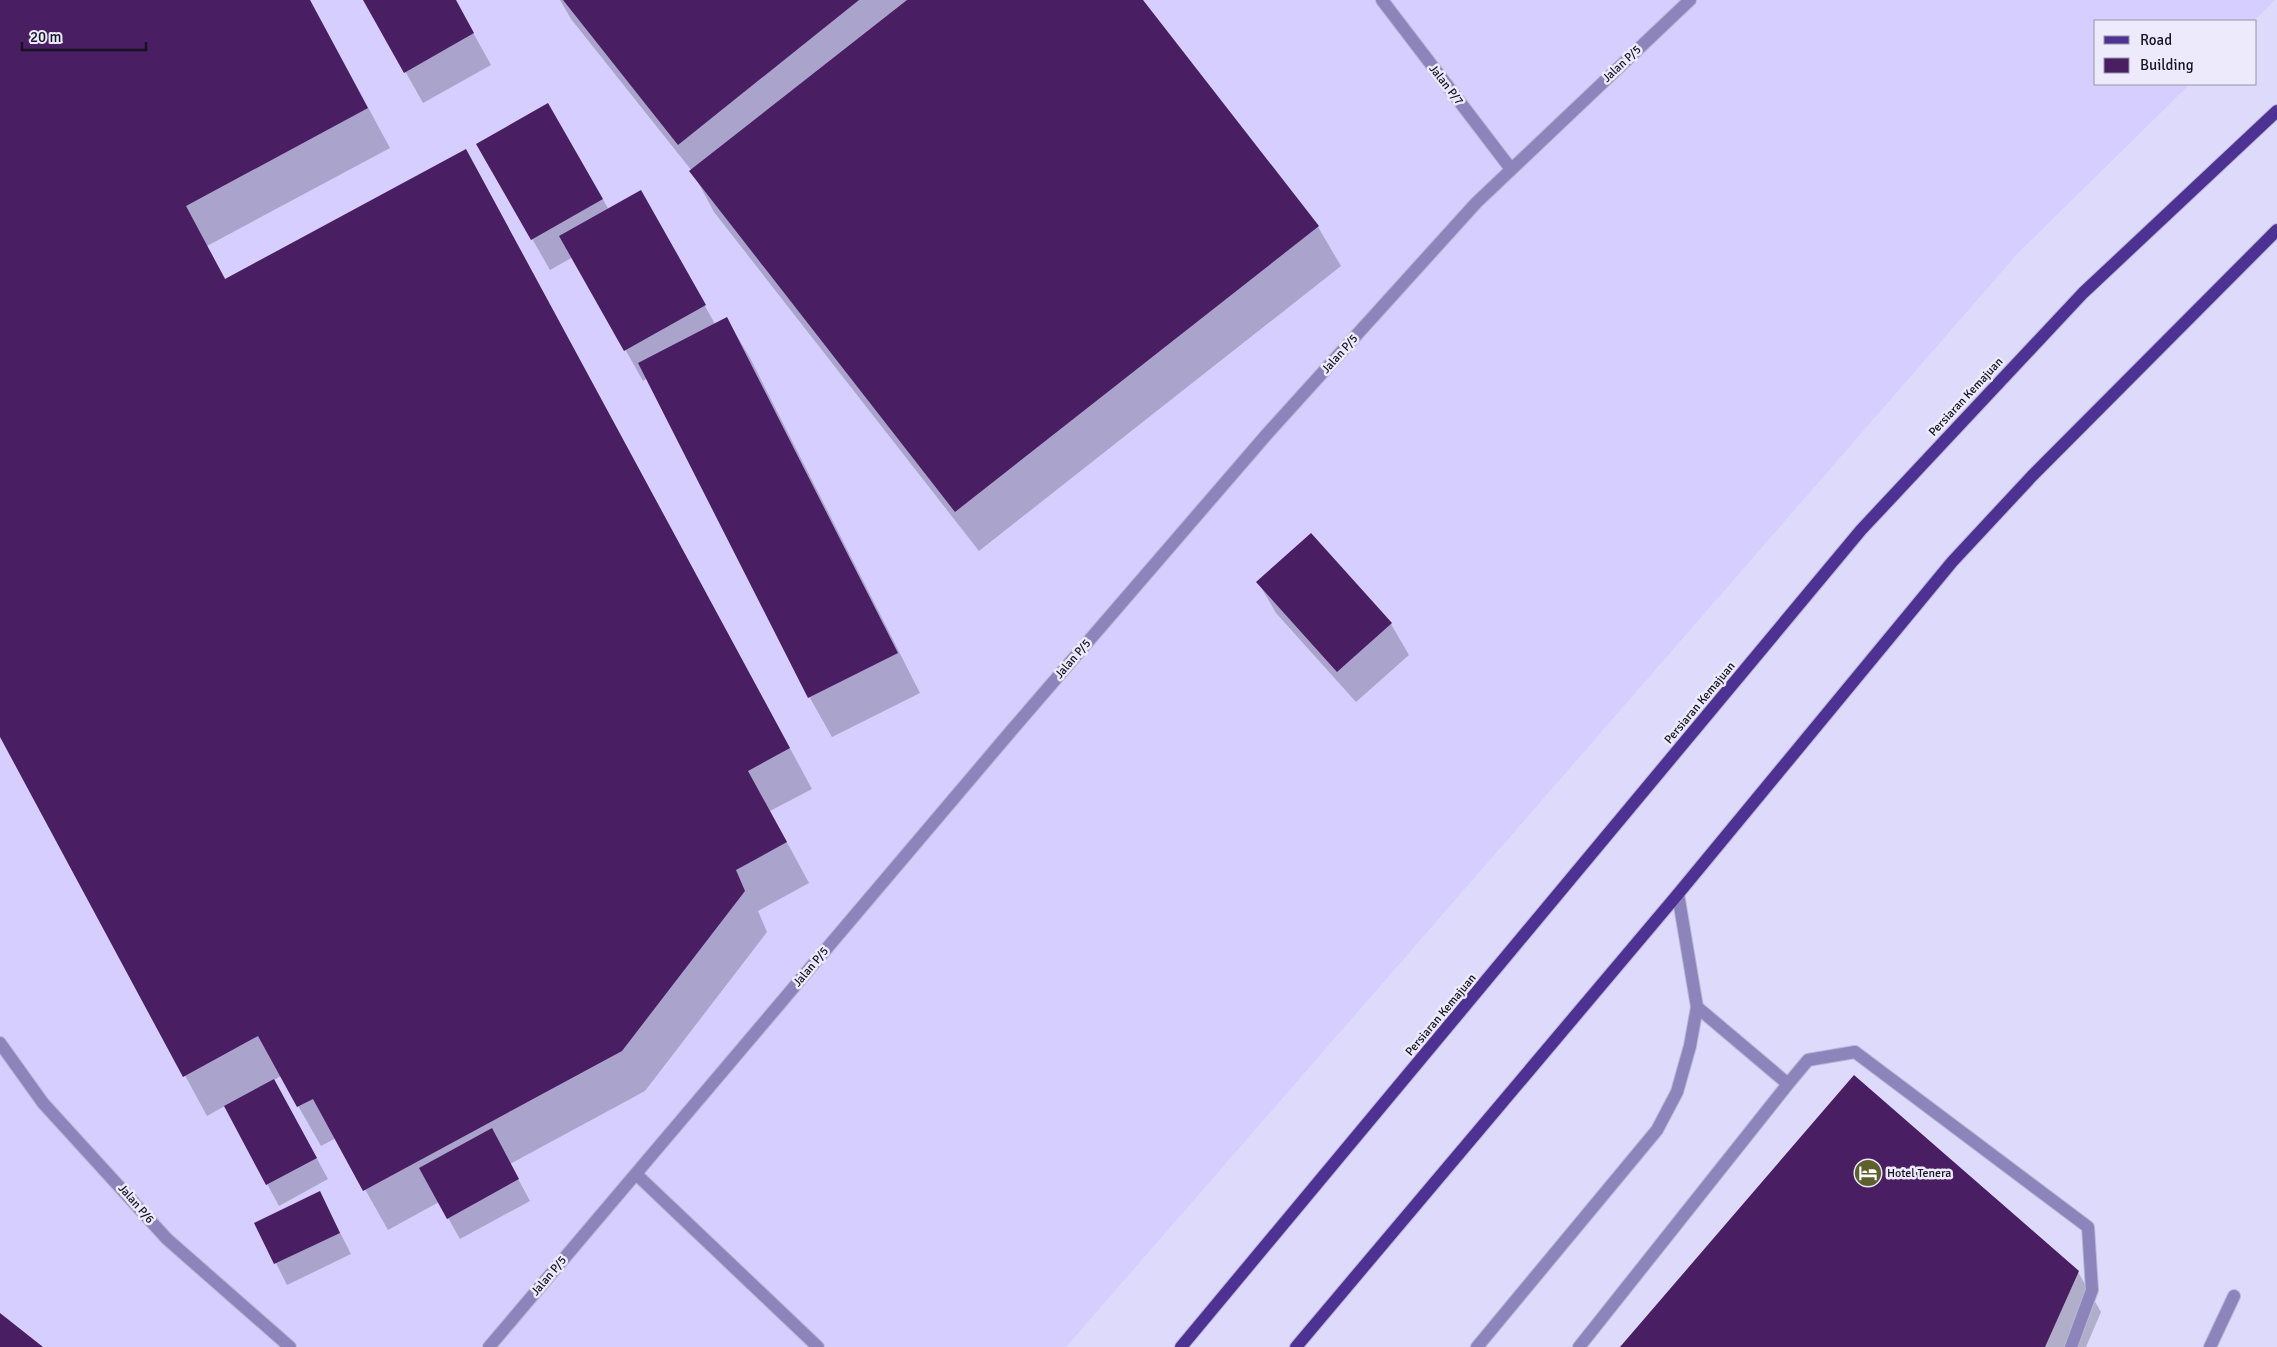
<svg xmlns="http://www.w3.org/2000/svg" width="2277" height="1347" font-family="Signika,sans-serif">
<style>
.built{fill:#d5ceff}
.shadow{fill:#0003}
.building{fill:#4a1e62}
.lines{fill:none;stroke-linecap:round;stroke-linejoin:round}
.minor-casing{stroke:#bab6d5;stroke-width:14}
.major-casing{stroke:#bab6d5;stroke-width:14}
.minor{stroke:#8c84ba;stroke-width:12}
.major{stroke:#4e3293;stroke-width:12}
.labels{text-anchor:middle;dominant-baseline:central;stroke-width:5;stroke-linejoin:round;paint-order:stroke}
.street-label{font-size:12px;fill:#161423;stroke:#eceafb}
.poi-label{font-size:12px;fill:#161423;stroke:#eceafb;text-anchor:start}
</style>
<rect width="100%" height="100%" fill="#dedafc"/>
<!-- built -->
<path class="built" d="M0,0H2275L2254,21H2096V84H2190L2018,253L1066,1347H0Z"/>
<!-- shadow -->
<path class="shadow" d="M0,0H310L390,148L207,246L226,280L466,150L812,789L770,811L809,883L758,911L767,932L645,1091L510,1164L530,1201L460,1239L439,1202L388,1230L336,1138L321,1146L281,1076L274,1080L328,1179L279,1206L225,1106L207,1116L0,735Z
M365,0H455L491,65L423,103Z
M560,0H1141L1318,227L1341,266L979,551L714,212L692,171L571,19Z
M548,104L609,210L659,223L715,324L727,319L750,358L920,693L832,737L810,698L647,378L643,381L573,257L550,270L478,144Z
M1258,582L1391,624L1409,655L1356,702L1276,613Z
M320,1193L351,1254L287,1285L256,1223Z
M2078,1272L2101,1312L2086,1347H1622Z"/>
<!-- building -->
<path class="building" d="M0,0H310L368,108L186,206L225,279L466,149L790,748L748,771L787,842L736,870L745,891L622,1051L363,1191L313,1099L297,1107L258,1036L183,1077L0,737Z
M363,0H456L474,33L404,73Z
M563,0H859L678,145Z
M907,0H1143L1319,226L955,512L689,171Z
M548,103L603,199L531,240L476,144Z
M641,190L706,305L624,351L559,236Z
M727,317L898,653L808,698L638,363Z
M1311,533L1392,623L1337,672L1256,582Z
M1854,1075L2079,1271L2045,1347H1620Z
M274,1079L317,1158L266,1185L224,1106Z
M492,1128L519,1179L447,1219L419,1168Z
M320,1191L340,1233L274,1264L254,1223Z
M0,1313L43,1347H0Z"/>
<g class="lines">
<defs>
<path id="minor" d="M1382,0L1511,169
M0,1043L43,1103L167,1239L290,1347
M1788,1084L1808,1060L1855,1052L2088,1227L2092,1290L2071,1347
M636,1174L818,1347
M489,1347L1011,731L1267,434L1476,203L1690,0
M1477,1347L1657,1130L1677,1092L1690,1046L1697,1007L1678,894
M1579,1347L1788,1084L1697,1007
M2210,1347L2234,1296"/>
<path id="major" d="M1181,1347L1861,530L2083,293L2277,111
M1296,1347L1678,894L1952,562L2032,476L2277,230"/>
</defs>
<!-- minor casing -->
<use href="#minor" class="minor-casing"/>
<!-- major casing -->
<use href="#major" class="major-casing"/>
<!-- minor -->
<use href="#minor" class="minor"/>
<!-- major -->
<use href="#major" class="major"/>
</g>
<!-- icons -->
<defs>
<symbol id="hotel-disc" viewBox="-11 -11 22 22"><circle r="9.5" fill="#5d5f2c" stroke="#eceafb"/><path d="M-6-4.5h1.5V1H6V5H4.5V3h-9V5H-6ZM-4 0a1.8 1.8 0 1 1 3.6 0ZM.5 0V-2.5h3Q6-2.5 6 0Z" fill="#fff"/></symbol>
</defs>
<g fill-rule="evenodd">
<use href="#hotel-disc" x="1852" y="1157" width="32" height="32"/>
</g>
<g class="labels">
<!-- street labels -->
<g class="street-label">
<text transform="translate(1622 64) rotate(-43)">Jalan P/5</text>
<text transform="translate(1446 85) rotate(52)">Jalan P/7</text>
<text transform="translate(1340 354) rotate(-48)">Jalan P/5</text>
<text transform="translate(1966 397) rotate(-47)">Persiaran Kemajuan</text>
<text transform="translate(1073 659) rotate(-49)">Jalan P/5</text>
<text transform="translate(1700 703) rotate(-50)">Persiaran Kemajuan</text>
<text transform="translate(811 967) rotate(-50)">Jalan P/5</text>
<text transform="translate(1441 1015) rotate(-50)">Persiaran Kemajuan</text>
<text transform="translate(136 1204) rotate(49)">Jalan P/6</text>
<text transform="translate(549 1276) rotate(-50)">Jalan P/5</text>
</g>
<!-- poi labels -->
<g class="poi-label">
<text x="1887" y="1173">Hotel Tenera</text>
</g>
</g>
<!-- legend -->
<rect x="2094" y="20" width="162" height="65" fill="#eceafb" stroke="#9694a5"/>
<rect x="2104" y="36" width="25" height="8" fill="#4e3293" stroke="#9694a5"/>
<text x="2140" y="45" font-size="15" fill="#161423">Road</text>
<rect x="2104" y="58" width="25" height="15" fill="#4a1e62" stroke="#9694a5"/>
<text x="2140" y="70" font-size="15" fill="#161423">Building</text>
<!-- scale -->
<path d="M22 42v8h124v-8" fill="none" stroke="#161423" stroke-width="2.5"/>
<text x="30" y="42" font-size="15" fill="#161423" stroke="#eceafb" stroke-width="4" paint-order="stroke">20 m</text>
</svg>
